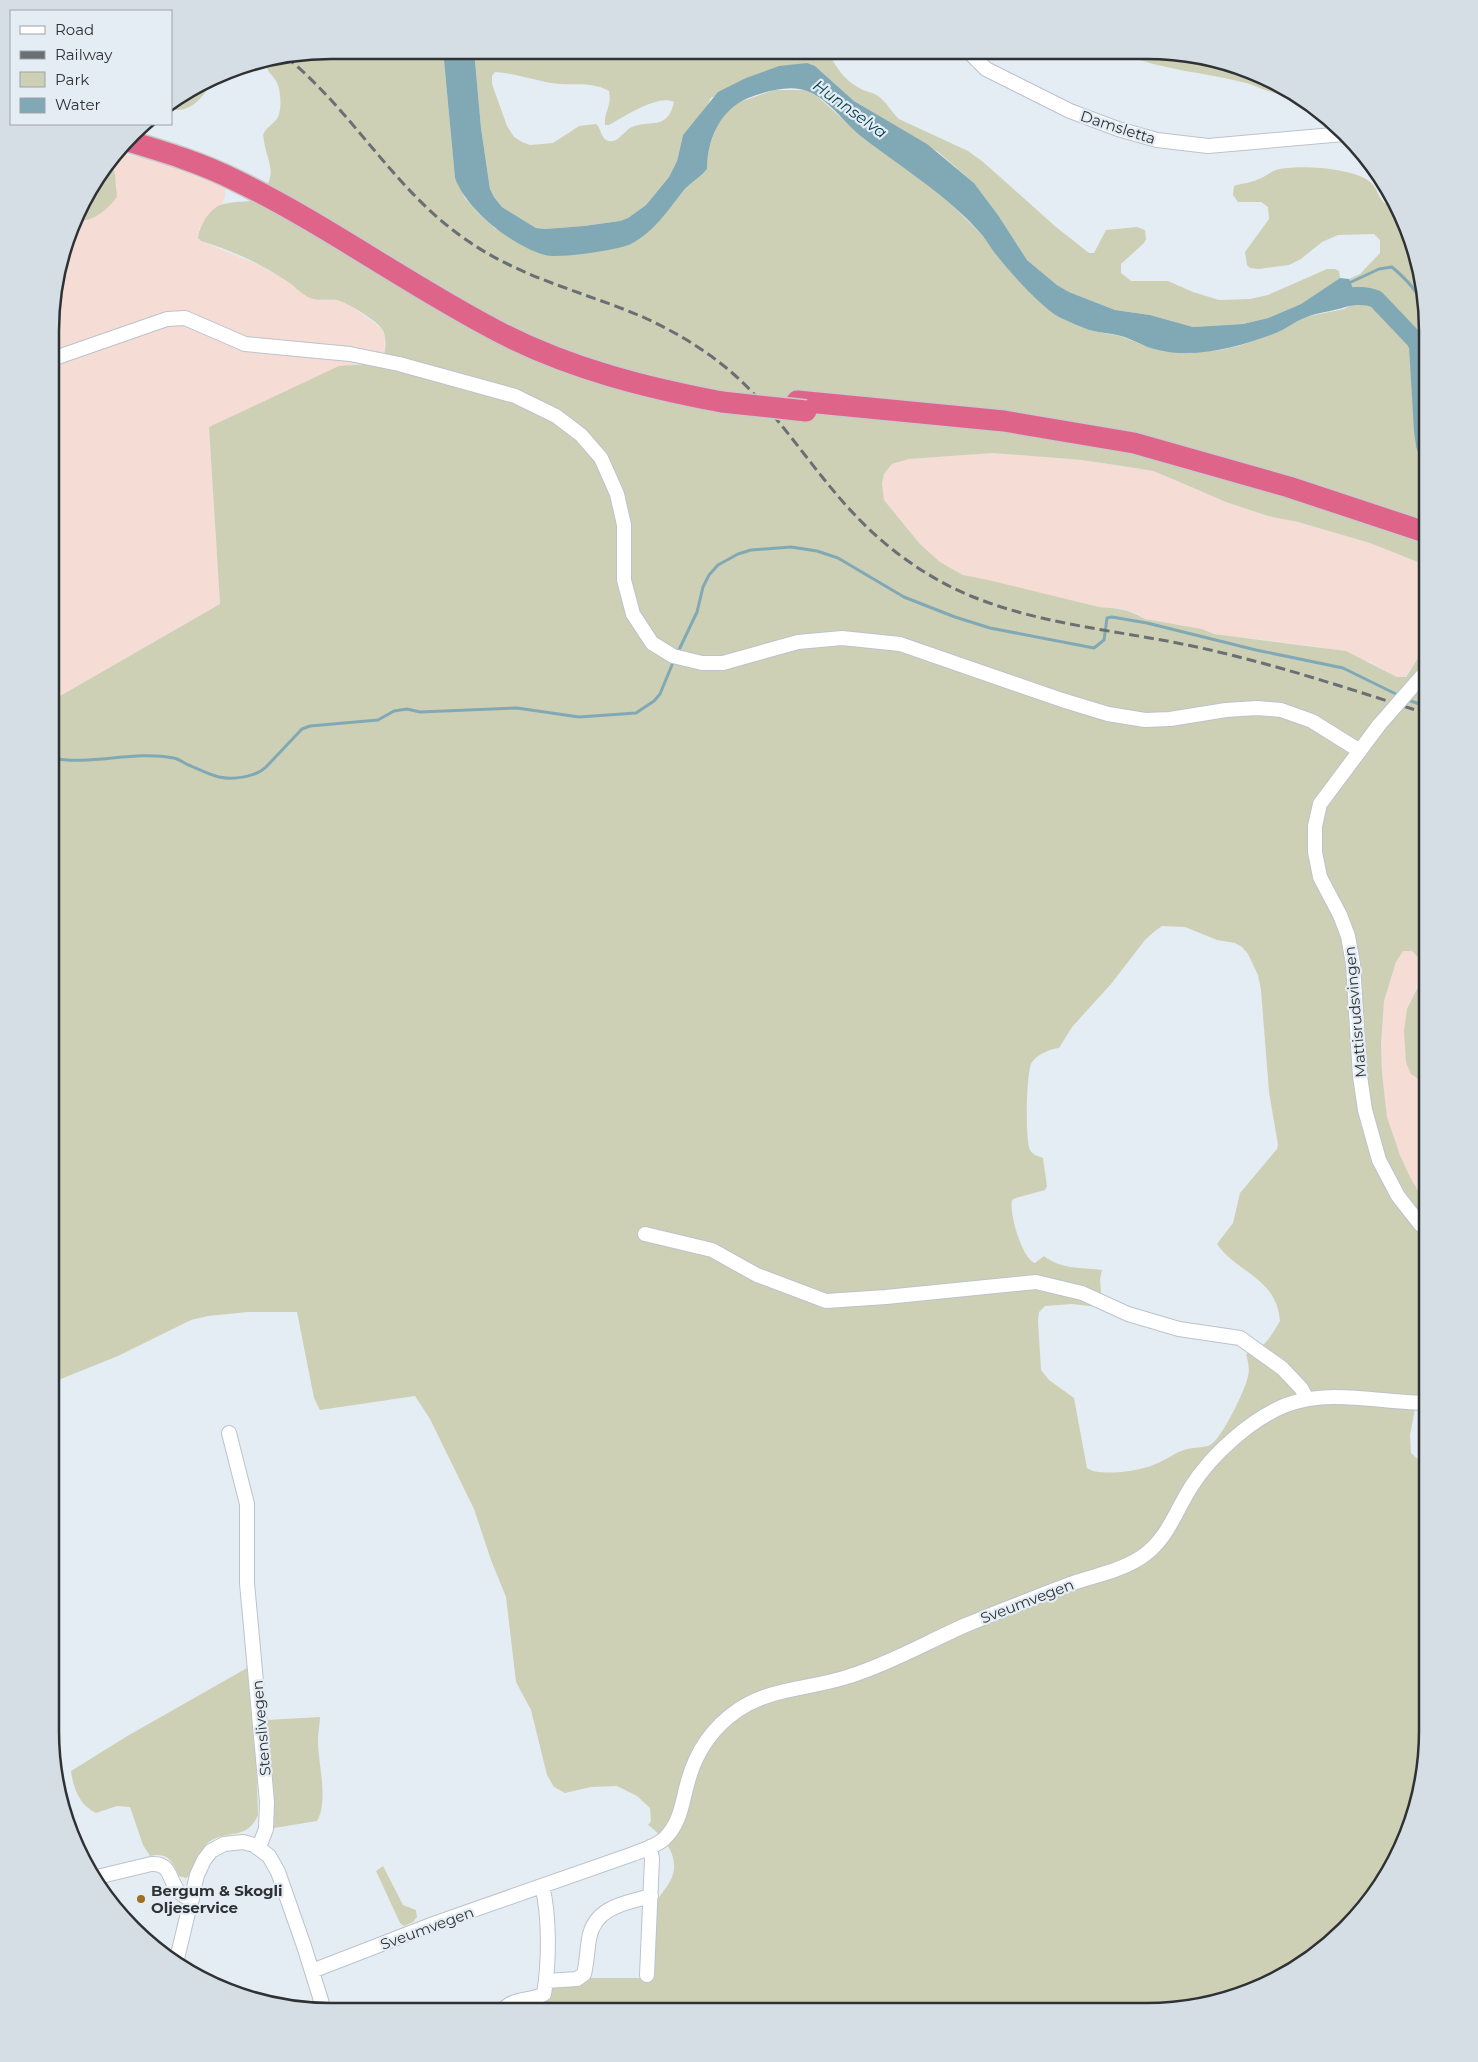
<svg xmlns="http://www.w3.org/2000/svg" width="1478" height="2062" font-family="Montserrat,sans-serif">
<style>
.industrial{fill:#f5dcd4}
.green{fill:#ced0b5;fill-rule:evenodd}
.water{fill:#81a9b5}
.lines{fill:none;stroke-linecap:round;stroke-linejoin:round}
.stream{stroke:#81a9b5;stroke-width:3}
.river{stroke:#81a9b5;stroke-width:18}
.minor-casing{stroke:#bcc3cb;stroke-width:16}
.highway-casing{stroke:#c9caca;stroke-width:24}
.minor{stroke:#fff;stroke-width:14}
.highway{stroke:#df6489;stroke-width:21}
.rail{stroke:#6a6f73;stroke-width:3;stroke-dasharray:10 5;stroke-linecap:butt}
.minor-bridge-casing{stroke:#bcc3cb;stroke-width:16;stroke-linecap:butt}
.highway-bridge-casing{stroke:#c9caca;stroke-width:24;stroke-linecap:butt}
.minor-bridge{stroke:#fff;stroke-width:14}
.highway-bridge{stroke:#df6489;stroke-width:21}
.poi-dot{fill:#9f6f22;stroke:#e5edf4;stroke-width:2}
.labels{text-anchor:middle;dominant-baseline:central;stroke-width:4.5;stroke-linejoin:round;paint-order:stroke}
.street-label{font-size:15px;fill:#2f3235;stroke:#e5edf4}
.poi-label{font-size:15px;font-weight:bold;fill:#2f3235;stroke:#e5edf4;text-anchor:start}
.water-label{font-size:16px;font-style:italic;fill:#003d4a;stroke:#e5edf4}
.rim{fill:none;stroke:#2f3235;stroke-width:2.5}
</style>
<rect width="100%" height="100%" fill="#e5edf4"/>
<!-- industrial -->
<path class="industrial" d="M119,153L167,163L196,176L225,186V197L222,204L211,212L199,229L198,238L201,241L259,265L287,280L304,294L320,300H338L350,305L382,329L385,337L384,355L382,363L356,364L209,427L220,604L60,696L52,688V294L77,222L86,221L117,188L112,161Z
M993,453L1082,460L1153,471L1226,502L1268,516L1298,522L1370,543L1428,566V650L1420,655L1405,677H1397L1370,662L1320,647L1214,634L1202,629L1145,619L1138,614L1116,608L1099,607L963,575L940,562L920,544L884,500L882,483L884,474L892,464L909,459Z
M1403,951H1412L1416,953L1424,968L1423,977L1416,988L1418,1079L1428,1085V1208L1409,1175L1400,1155L1387,1117L1382,1073L1381,1046L1384,1001L1396,962L1400,954Z"/>
<!-- green -->
<path class="green" d="M331,50H443L455,178L465,198L479,214L496,229L631,244C656,228 667,209 686,188C692,181 701,176 706,170L707,152L717,126L727,112L737,103L774,90H805L817,96L864,138L908,169L951,204L983,236L1011,272L1050,310L1061,318L1089,330L1120,336L1154,349L1181,353L1221,350L1242,345L1277,332L1305,317L1344,309L1354,303V296L1349,279L1360,274L1380,253V240L1374,234L1338,235L1322,242L1301,259L1289,265L1259,269L1250,268L1247,265L1245,252L1269,219L1268,207L1261,202H1238L1233,195L1234,186C1242,183 1251,183 1259,179C1265,177 1270,172 1276,170C1297,164 1352,168 1369,181C1377,187 1378,196 1384,203L1396,208L1402,215L1418,258L1428,331V566L1370,543L1298,522L1268,516L1226,502L1177,481L1153,471L1135,468L1082,460L993,453L909,459L892,464L884,474L882,483L884,500L920,544L940,562L963,575L988,580L1099,607C1116,608 1131,610 1145,619L1202,629L1214,634L1346,651L1397,677H1406L1420,655L1428,650V1085L1411,1074L1406,1062L1404,1031L1407,1009L1425,973L1421,960L1412,951H1403L1396,962L1384,1001L1381,1046L1382,1073L1387,1117L1400,1155L1409,1175L1428,1208V1402L1415,1409L1410,1435L1411,1453L1420,1461L1428,1462L1427,1585L1419,1594L1427,1627V1750L1413,1822L1381,1887L1332,1942L1271,1983L1220,2002L1147,2012H988V2004H980L974,2012L500,2010L544,1989L583,1978H645C649,1954 650,1929 655,1906C657,1898 665,1890 669,1883C683,1861 666,1838 648,1825L651,1821L650,1808L637,1796L617,1786L591,1787L565,1793L554,1787L547,1775L531,1710L516,1682L506,1597L491,1560L474,1509L430,1419L415,1396L320,1410L314,1398L297,1312H248L208,1316L191,1320L118,1356L51,1383L52,688L60,696L220,604L209,427L339,366L382,363C385,354 388,338 382,329C376,320 348,303 337,300C328,299 319,301 310,298C301,294 294,285 285,280C260,263 230,250 201,241L198,238C199,226 211,206 224,204C235,201 246,202 257,200C281,171 267,167 263,135C266,127 274,124 278,117C282,108 281,89 276,81C271,72 267,74 266,61ZM1162,926L1185,927L1217,940L1235,943L1242,947L1248,954L1258,975L1261,990L1269,1092L1278,1145L1277,1149L1240,1193L1233,1223L1217,1244C1237,1273 1277,1278 1280,1321C1271,1336 1264,1350 1246,1354C1248,1361 1250,1369 1248,1376C1246,1389 1221,1440 1210,1445C1204,1448 1194,1447 1187,1449C1175,1452 1165,1461 1153,1465C1140,1471 1098,1477 1087,1468L1074,1398L1049,1380L1041,1370L1038,1321L1039,1312L1045,1306L1072,1304L1099,1307L1102,1305L1100,1279L1102,1270C1080,1267 1062,1270 1044,1256L1035,1263C1022,1259 1009,1213 1012,1200L1016,1198L1045,1190L1047,1186L1043,1158C1038,1156 1033,1155 1030,1150C1025,1141 1026,1071 1032,1062C1038,1054 1050,1049 1059,1048L1072,1027L1111,984L1145,940L1155,931Z
M474,50L828,51C836,68 844,80 861,89C866,92 873,92 878,96C887,102 891,112 899,119L968,151L982,161L1056,227L1089,253H1094L1106,230L1137,227L1145,230L1146,239L1144,243L1121,264V273L1131,281H1168L1193,292L1219,300L1250,299L1268,295L1327,269H1335L1339,271L1340,278L1301,304L1268,318L1243,324L1193,327L1150,315L1115,310L1069,292L1057,285L1027,260L998,215L974,183L938,152L854,101L815,66H779L711,98L705,110L683,135L677,161L669,177L646,205L628,218L620,221L584,226L545,229L536,228L502,207L494,197L490,189L481,128ZM495,72C517,73 538,82 560,84C577,85 593,82 609,91C612,108 604,110 605,125H609C624,117 658,94 674,102C667,131 652,119 632,127C624,130 617,146 606,140C601,137 601,128 596,124L579,126L553,143L530,145L522,142L514,137L507,126L492,84V76Z
M1118,52H1184L1254,71L1291,92C1276,98 1261,87 1246,83C1203,72 1160,70 1118,52Z
M215,80C204,93 195,111 176,110L172,104Z
M112,161L115,175L117,197C106,211 95,220 77,222L87,191Z
M247,1668L256,1752L258,1815C247,1841 226,1829 209,1842C196,1852 199,1870 186,1878L179,1876C172,1861 168,1852 150,1856L143,1845L130,1807L117,1806L96,1813C80,1806 73,1788 71,1771L129,1735Z
M320,1717C320,1724 318,1732 318,1740C318,1764 329,1801 317,1821L274,1828L272,1822L266,1720Z
M383,1866L403,1905L416,1910L417,1917L413,1922L404,1926L400,1923L376,1871Z"/>
<!-- water -->
<path class="water" d="M443,50H474L481,128L490,189L494,197L502,207L536,228L545,229L584,226L620,221L628,218L646,205L669,177L677,161L683,135L718,92L746,78L779,66L807,63L815,66L854,101L927,144L974,183L998,215L1027,260L1057,285L1069,292L1115,310L1150,315L1193,327L1243,324L1268,318L1301,304L1340,278L1349,279C1353,286 1354,295 1354,303C1338,312 1320,311 1304,318C1294,322 1286,329 1276,333C1239,347 1194,360 1154,349C1143,346 1132,339 1121,336C1111,333 1100,333 1089,330C1081,327 1072,323 1063,319C1043,310 1009,271 994,252C990,247 987,241 983,236C949,196 903,169 862,137C844,123 829,99 807,91C789,84 765,92 748,98C720,110 707,140 707,169C701,177 691,182 684,190C668,210 655,231 631,244C618,250 559,259 545,255C513,246 467,211 455,178Z"/>
<g class="lines">
<!-- stream -->
<path class="stream" d="M1349,283L1379,269L1392,267C1406,279 1419,292 1425,310
M1418,346L1428,334L1427,322
M1425,445H1428
M677,654L697,612L703,587L709,575L718,565L738,554L751,550L791,547L817,551L838,558L904,597L955,617L990,628L1094,648L1104,640L1107,618L1112,617L1147,623L1256,650L1343,668L1400,696
M1408,700L1428,707
M52,758C92,766 133,750 174,758C180,759 184,764 191,766C200,770 210,775 219,777C233,780 256,777 266,767L302,729L310,726L378,720L394,711L407,709L420,712L517,708L579,717L636,713L654,701L660,694L674,660"/>
<!-- river -->
<path class="river" d="M1332,300C1347,297 1362,293 1376,299L1415,340L1418,346L1423,431L1425,445L1428,453"/>
<defs>
<path id="minor" d="M969,52L986,69L1070,111L1118,129L1157,140L1208,146L1344,134
M52,359L167,319L185,318L245,344L350,354L399,364L515,396L556,416L581,435L601,458L617,494L624,525V580L633,614L652,643L673,656L702,663H723L798,642L842,638L900,644L1062,700L1108,714L1145,720L1170,719L1226,710L1257,708L1281,710L1312,721L1360,751
M1379,725L1320,804L1315,826V852L1320,877L1340,915L1348,936L1353,964L1360,1076L1365,1110L1379,1160L1398,1196L1420,1224L1428,1231
M645,1234L712,1250L757,1275L826,1301L886,1297L1036,1282L1082,1293L1128,1314L1179,1329L1240,1338L1282,1368L1301,1388L1307,1399
M229,1433L247,1504V1583L267,1802L266,1829L259,1847
M93,1878L151,1864C178,1862 164,1892 192,1899
M176,1963L197,1875L204,1860L211,1851L224,1844L243,1842L254,1845L269,1856L278,1872L304,1946L324,2010
M312,1971L436,1923L633,1854C644,1850 656,1846 664,1839C681,1823 682,1802 688,1781C696,1752 713,1727 738,1710C772,1687 812,1689 850,1676C891,1663 927,1642 966,1625C983,1618 1000,1611 1016,1605C1036,1597 1056,1589 1076,1582C1098,1575 1121,1570 1140,1558C1167,1541 1175,1512 1191,1487C1211,1455 1251,1419 1286,1405C1330,1388 1382,1403 1428,1403
M647,1975L652,1859L650,1847
M546,1981L577,1979L584,1974C587,1962 587,1951 589,1939C594,1907 625,1903 651,1896
M503,2010C514,1997 530,2002 544,1994C549,1964 550,1916 542,1886"/>
<path id="highway" d="M128,141C165,152 201,163 235,180C328,225 411,287 503,334C572,369 647,388 722,402
M797,401L1004,421L1134,443L1289,487L1428,533"/>
</defs>
<!-- minor casing -->
<use href="#minor" class="minor-casing"/>
<!-- highway casing -->
<use href="#highway" class="highway-casing"/>
<!-- minor -->
<use href="#minor" class="minor"/>
<!-- highway -->
<use href="#highway" class="highway"/>
<!-- rail -->
<path class="rail" d="M286,57C354,112 395,192 468,241C521,278 584,292 643,317C674,331 704,349 730,371C779,413 811,469 855,515C883,545 917,570 953,588C1028,624 1112,629 1192,646C1272,663 1350,689 1428,714"/>
<defs>
<path id="minor-bridge" d="M1379,725L1421,677"/>
<path id="highway-bridge" d="M722,402L806,411"/>
</defs>
<!-- minor-bridge casing -->
<use href="#minor-bridge" class="minor-bridge-casing"/>
<!-- highway-bridge casing -->
<use href="#highway-bridge" class="highway-bridge-casing"/>
<!-- minor-bridge -->
<use href="#minor-bridge" class="minor-bridge"/>
<!-- highway-bridge -->
<use href="#highway-bridge" class="highway-bridge"/>
</g>
<!-- markers -->
<circle class="poi-dot" cx="141" cy="1899" r="5"/>
<g class="labels">
<!-- street labels -->
<g class="street-label">
<text transform="translate(1118 127) rotate(18)">Damsletta</text>
<text transform="translate(1355 1012) rotate(-95)">Mattisrudsvingen</text>
<text transform="translate(1027 1601) rotate(-21)">Sveumvegen</text>
<text transform="translate(261 1728) rotate(-95)">Stenslivegen</text>
<text transform="translate(427 1928) rotate(-20)">Sveumvegen</text>
</g>
<!-- poi labels -->
<g class="poi-label">
<text x="151" y="1890">Bergum &amp; Skogli<tspan x="151" dy="17">Oljeservice</tspan></text>
</g>
<!-- water labels -->
<g class="water-label">
<text transform="translate(850 109) rotate(36)">Hunnselva</text>
</g>
</g>
<!-- crop -->
<path d="M0 0H1478V2062H0ZM331 59H1147A272 272 0 0 1 1419 331V1731A272 272 0 0 1 1147 2003H331A272 272 0 0 1 59 1731V331A272 272 0 0 1 331 59Z" fill="#d6dee5" fill-rule="evenodd"/>
<path class="rim" d="M331 59H1147A272 272 0 0 1 1419 331V1731A272 272 0 0 1 1147 2003H331A272 272 0 0 1 59 1731V331A272 272 0 0 1 331 59Z"/>
<!-- legend -->
<rect x="10" y="10" width="162" height="115" fill="#e5edf4" stroke="#9ca2a8"/>
<rect x="20" y="26" width="25" height="8" fill="#ffffff" stroke="#9ca2a8"/>
<text x="55" y="35" font-size="15" fill="#2f3235">Road</text>
<rect x="20" y="51" width="25" height="8" fill="#6a6f73" stroke="#9ca2a8"/>
<text x="55" y="60" font-size="15" fill="#2f3235">Railway</text>
<rect x="20" y="72" width="25" height="15" fill="#ced0b5" stroke="#9ca2a8"/>
<text x="55" y="85" font-size="15" fill="#2f3235">Park</text>
<rect x="20" y="98" width="25" height="15" fill="#81a9b5" stroke="#9ca2a8"/>
<text x="55" y="110" font-size="15" fill="#2f3235">Water</text>
</svg>
